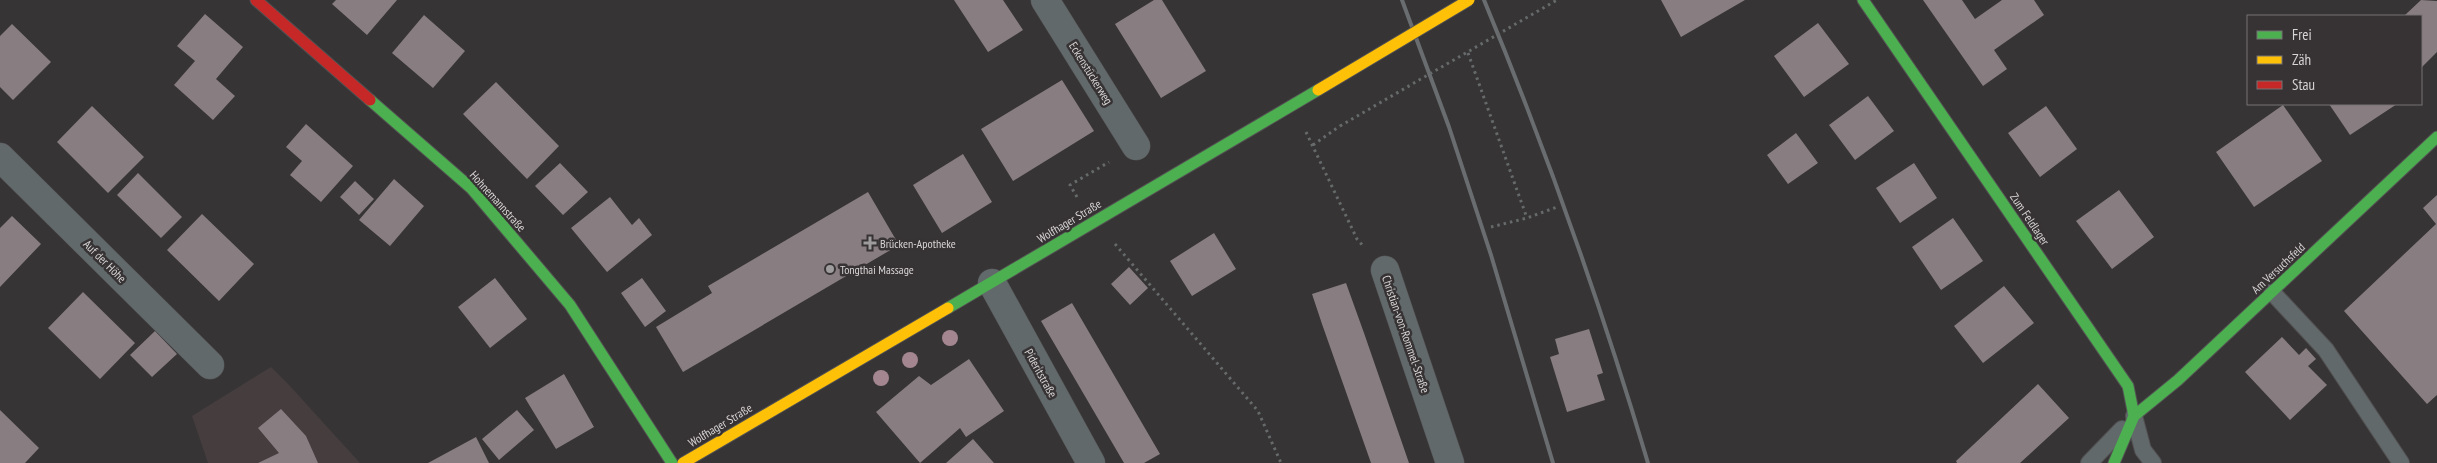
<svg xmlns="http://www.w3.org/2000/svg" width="2437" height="463" font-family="'PT Sans Narrow',sans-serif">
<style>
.built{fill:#463d3f}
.building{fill:#887d80}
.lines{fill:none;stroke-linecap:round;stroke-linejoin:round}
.lane-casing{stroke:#535152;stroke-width:18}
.street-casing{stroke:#535152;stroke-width:29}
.fast-casing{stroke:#535152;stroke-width:13}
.slow-casing{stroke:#535152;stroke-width:13}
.jam-casing{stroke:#535152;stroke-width:13}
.path{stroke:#666a6b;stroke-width:3;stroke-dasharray:2.5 4;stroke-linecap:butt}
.lane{stroke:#61696b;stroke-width:16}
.street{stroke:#61696b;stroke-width:28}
.fast{stroke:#4caf50;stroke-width:11}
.slow{stroke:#ffc107;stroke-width:11}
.jam{stroke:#c62828;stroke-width:11}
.rail{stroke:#6a6d6f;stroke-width:4}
.slow-bridge-casing{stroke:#535152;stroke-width:13;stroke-linecap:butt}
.path-bridge{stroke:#666a6b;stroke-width:3;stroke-dasharray:2.5 4;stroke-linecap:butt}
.slow-bridge{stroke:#ffc107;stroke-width:11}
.tree{fill:#a3868f}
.poi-dot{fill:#9f9c9d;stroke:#373334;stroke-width:2}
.labels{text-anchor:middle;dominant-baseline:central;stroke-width:5;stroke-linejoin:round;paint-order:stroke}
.street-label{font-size:12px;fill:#d7d4d5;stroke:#373334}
.poi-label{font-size:12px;fill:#d7d4d5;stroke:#373334;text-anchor:start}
</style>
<rect width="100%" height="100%" fill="#363435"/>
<!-- built -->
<path class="built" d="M271,367L289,385L360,463H208L192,416Z"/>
<!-- building -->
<path class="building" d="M336,0H397L367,35L332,4Z
M954,0H1003L1023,30L988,52Z
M1154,0H1162L1206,71L1161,98L1115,24Z
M1661,0H1745L1681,37Z
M1923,0H1962L1975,19L2002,0H2034L2044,15L1994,50L2007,69L1983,86Z
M2421,0L2437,1V52L2421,68V16H2404Z
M205,14L243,47L216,79L235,96L213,120L174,85L195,61L177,46Z
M424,15L465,51L433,88L392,53Z
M1818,23L1849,64L1804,97L1774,56Z
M12,24L51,62L13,100L0,87V36Z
M1062,80L1094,131L1013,181L981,129Z
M496,82L559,146L527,179L463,114Z
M1868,96L1894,131L1855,160L1829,125Z
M2329,104H2397L2350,135Z
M2283,105L2322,161L2254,207L2216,152Z
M92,106L144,157L108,193L57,142Z
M2046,106L2077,149L2040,177L2008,133Z
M306,124L353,166L321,202L290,175L302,161L286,147Z
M1796,133L1818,163L1788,184L1767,155Z
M963,154L992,202L942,233L913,185Z
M560,163L588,192L563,215L535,186Z
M1914,163L1937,198L1900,223L1876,188Z
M138,173L182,217L161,238L117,195Z
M394,179L424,206L390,246L359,220Z
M355,181L374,199L359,215L340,197Z
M2119,190L2154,237L2112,269L2076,221Z
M868,192L899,245L683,372L656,327L712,293L708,286Z
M2437,195V395L2427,404L2344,311L2436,224L2423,208Z
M610,197L632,225L639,218L652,235L607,272L571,228Z
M202,214L254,264L219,301L167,250Z
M12,216L41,244L0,287V228Z
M1953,218L1983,261L1941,290L1912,247Z
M1214,233L1236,269L1192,296L1170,261Z
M1129,267L1148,288L1130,305L1111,284Z
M495,278L527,319L490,348L458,307Z
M642,278L666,311L645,327L621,293Z
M1346,283L1364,333L1409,463H1371L1322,324L1312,294Z
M2004,286L2034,323L1983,363L1954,326Z
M83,292L135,343L100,379L48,328Z
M1072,303L1160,454L1144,463H1124L1041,321Z
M1589,329L1603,373L1597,375L1605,400L1567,412L1550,357L1559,354L1555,339Z
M155,331L177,354L152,377L130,355Z
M2282,337L2299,355L2306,348L2316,359L2308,366L2327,385L2290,420L2245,372Z
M969,359L1004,411L966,437L960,428L920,463L876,412L919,376L931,385Z
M564,374L594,427L556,449L525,398Z
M2038,384L2069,418L2020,463H1957L1956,461Z
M281,409L306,436L318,463H258L279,453L258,428Z
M0,410L39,448L25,463H0Z
M517,410L534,430L499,460L482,439Z
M476,437L489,463H428Z
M973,439L994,463H946Z"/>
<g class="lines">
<defs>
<path id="lane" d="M2272,292L2326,350L2401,463
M2134,416L2143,450L2153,463
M2089,463L2122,429"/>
<path id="street" d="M1045,0L1136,146
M0,157L210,365
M1385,270L1450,463
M992,283L1091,463"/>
<path id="fast" d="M1863,0L2128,386L2134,416L2114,463
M370,100L471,188L570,305L672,463
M948,308L1318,90
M2134,416L2178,380L2437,137"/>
<path id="slow" d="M683,463L948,308"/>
<path id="jam" d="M256,0L370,100"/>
</defs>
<!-- lane casing -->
<use href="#lane" class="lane-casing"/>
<!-- street casing -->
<use href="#street" class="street-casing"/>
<!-- fast casing -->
<use href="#fast" class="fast-casing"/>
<!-- slow casing -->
<use href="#slow" class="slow-casing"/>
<!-- jam casing -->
<use href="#jam" class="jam-casing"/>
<!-- path -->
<path class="path" d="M1468,53L1527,218
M1306,132L1357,239L1364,247
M1313,145L1340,126
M1077,197L1070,185L1109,162
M1491,227L1527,218L1557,207
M1115,244L1258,411L1281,463"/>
<!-- lane -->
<use href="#lane" class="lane"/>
<!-- street -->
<use href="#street" class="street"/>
<!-- fast -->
<use href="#fast" class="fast"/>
<!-- slow -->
<use href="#slow" class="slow"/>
<!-- jam -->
<use href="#jam" class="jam"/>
<!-- rail -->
<path class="rail" d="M1402,0L1449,127L1491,255L1553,463
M1484,0C1547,152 1601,305 1648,463"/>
<defs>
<path id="slow-bridge" d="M1318,90L1469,0"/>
</defs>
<!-- slow-bridge casing -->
<use href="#slow-bridge" class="slow-bridge-casing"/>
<!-- path-bridge -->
<path class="path-bridge" d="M1340,126L1557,0"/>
<!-- slow-bridge -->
<use href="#slow-bridge" class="slow-bridge"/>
</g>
<!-- trees -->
<g class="tree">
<circle cx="950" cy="338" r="8"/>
<circle cx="910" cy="360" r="8"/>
<circle cx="881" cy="378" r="8"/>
</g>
<!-- markers -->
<g class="poi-dot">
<path d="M867.5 235.5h5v5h5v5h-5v5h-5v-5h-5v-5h5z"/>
<circle cx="830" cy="269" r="5"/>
</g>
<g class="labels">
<!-- street labels -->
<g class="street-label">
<text transform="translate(1091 73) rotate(58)">Eckenstückerweg</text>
<text transform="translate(498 201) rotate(48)">Hohnemannstraße</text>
<text transform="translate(2030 219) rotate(56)">Zum Feldlager</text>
<text transform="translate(1069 221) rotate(-31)">Wolfhager Straße</text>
<text transform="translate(105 261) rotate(45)">Auf der Höhe</text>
<text transform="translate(2278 268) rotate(-43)">Am Versuchsfeld</text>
<text transform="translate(1406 334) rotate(71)">Christian-von-Rommel-Straße</text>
<text transform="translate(1041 373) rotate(61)">Pideritstraße</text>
<text transform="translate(720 425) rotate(-31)">Wolfhager Straße</text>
</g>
<!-- poi labels -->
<g class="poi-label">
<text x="880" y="243">Brücken-Apotheke</text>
<text x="840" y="269">Tongthai Massage</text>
</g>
</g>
<!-- legend -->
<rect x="2247" y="15" width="175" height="90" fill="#373334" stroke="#777374"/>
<rect x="2257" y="31" width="25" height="8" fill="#4caf50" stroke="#777374"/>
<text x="2292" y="40" font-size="15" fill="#d7d4d5">Frei</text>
<rect x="2257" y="56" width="25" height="8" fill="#ffc107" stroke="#777374"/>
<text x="2292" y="65" font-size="15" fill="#d7d4d5">Zäh</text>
<rect x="2257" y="81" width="25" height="8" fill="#c62828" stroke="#777374"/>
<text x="2292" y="90" font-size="15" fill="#d7d4d5">Stau</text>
</svg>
